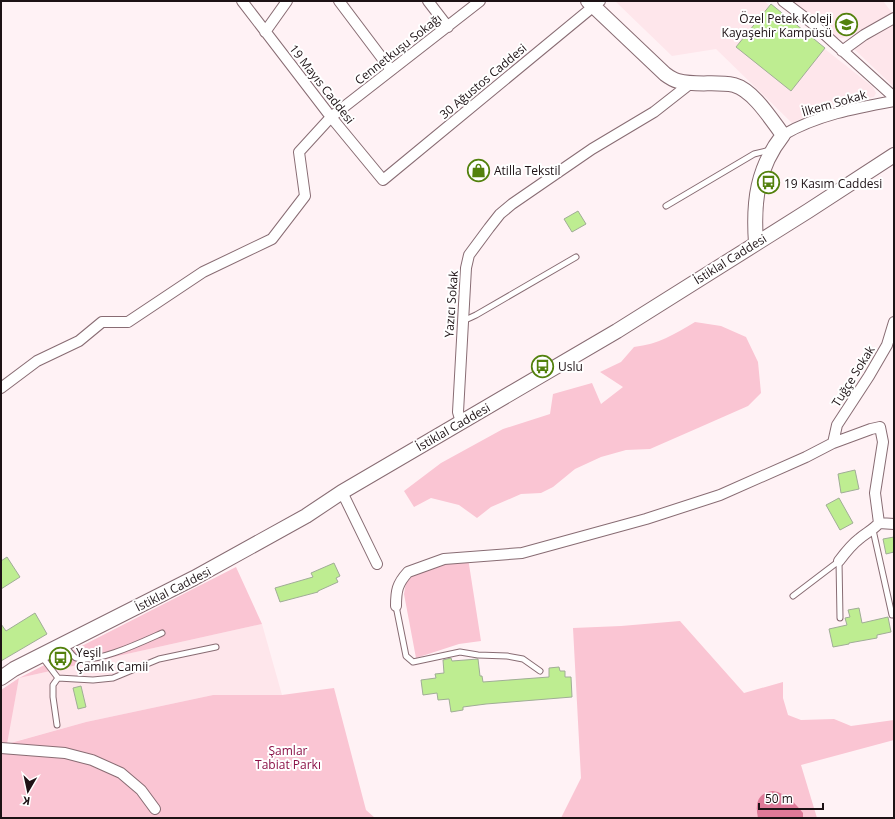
<svg xmlns="http://www.w3.org/2000/svg" width="895" height="819" font-family="'Open Sans',sans-serif">
<style>
.built{fill:#fee6eb}
.green{fill:#fac5d3}
.water{fill:#de7a98}
.building{fill:#beed91;stroke:#a0ad96}
.lines{fill:none;stroke-linecap:round;stroke-linejoin:round}
.lane-casing{stroke:#886c73;stroke-width:7}
.street-casing{stroke:#886c73;stroke-width:12}
.secondary-casing{stroke:#886c73;stroke-width:16}
.lane{stroke:#fff;stroke-width:5}
.street{stroke:#fff;stroke-width:10}
.secondary{stroke:#fff;stroke-width:14}
.labels{text-anchor:middle;dominant-baseline:central;stroke-width:4;stroke-linejoin:round;paint-order:stroke}
.poi-label{font-size:12px;fill:#1d1215;stroke:#fff;text-anchor:start}
.street-label{font-size:12px;fill:#1d1215;stroke:#fff}
.park-label{font-size:12px;fill:#8b1147;stroke:#fff}
</style>
<rect width="100%" height="100%" fill="#fff2f5"/>
<!-- built -->
<path class="built" d="M617,1H764L873,87L876,93L874,97L827,106L792,123L716,49L672,56L616,2Z
M790,1H883L894,15L855,34L842,38H836Z
M894,24V87L853,48V45Z
M262,624L282,695H213L86,722L6,744L19,678Z"/>
<!-- green -->
<path class="green" d="M695,322L721,326L746,337L758,362L761,393L748,406L698,428L650,449L626,450L601,457L575,469L553,487L541,493L521,494L491,507L477,518L459,505L431,498L414,507L404,491L441,463L503,429L550,414L553,394L592,383L601,404L623,387L600,372L621,362L634,347C659,344 673,335 695,322Z
M468,558L481,641L459,644L416,658L404,594L406,582L413,573L434,566Z
M236,567L262,624L19,678L7,744L86,722L213,695H282L334,688L366,810L375,818H1V690L19,678Z
M680,621L744,693L783,682V698L788,715L801,720L834,719L851,726L894,720V740L801,765L817,818H561L581,778L573,628L621,626Z"/>
<!-- water -->
<path class="water" d="M773,791C786,793 795,803 803,813V818H758C755,804 757,793 773,791Z"/>
<!-- building -->
<path class="building" d="M771,4L825,48L791,91L736,47Z
M578,211L586,224L572,232L564,219Z
M855,470L859,489L841,493L838,474Z
M839,498L853,523L840,530L826,505Z
M894,537V552L886,554L883,539Z
M7,557L20,577L1,589V561Z
M334,563L340,576L336,578L338,582L318,591V592L280,602L275,588L313,577L311,573Z
M859,608L862,623L888,617L891,632L877,635V638L849,643V644L833,647L829,629L847,625L845,618L850,617L848,610Z
M35,613L47,634L1,661V624L6,631Z
M451,658L452,661L478,659L480,676H482L483,682L549,677V668L559,667L560,671H565V677H571L572,697L486,704L463,707V710L451,712L449,699L438,700L437,693L423,695L421,680L436,678L435,674L444,673L443,660Z
M81,686L86,707L78,709L73,688Z"/>
<g class="lines">
<defs>
<path id="lane" d="M666,206L754,154L770,150
M463,321L476,315L576,257
M873,530L892,615
M839,561L840,618
M793,596L839,561
M396,606L406,656L413,662L460,652L478,655L507,656L523,659L540,671
M64,644C67,648 72,656 76,658C94,665 144,641 162,633
M42,657L58,678L93,680L113,678L159,659L216,647
M57,725L53,697V685L58,678"/>
<path id="street" d="M242,1L331,117L383,180L600,1
M339,1L391,70
M428,1L448,27
M783,1L812,23L894,97
M265,32L287,1
M842,51L864,35L894,18
M783,135C817,115 856,108 894,101
M1,388L37,361L79,341L102,322H128L203,272L272,239L305,196L299,152L331,117L480,1
M461,422L458,412L466,268L469,255L489,228L500,214L512,204L592,149L654,112L691,83
M833,443L837,425L869,376L887,345L894,322
M342,492L377,564
M839,561C845,553 851,545 859,539C866,533 873,530 879,523L894,524
M396,606C396,591 397,584 408,572L444,559L522,553L646,519L720,495L806,457L833,443L871,429L880,427L883,442L875,493L879,523
M1,748L65,753L92,760L121,773L141,790L155,809"/>
<path id="secondary" d="M588,1L665,74C669,77 674,80 678,81C697,86 715,81 734,85C753,90 771,119 783,135C757,168 753,202 756,243
M1,678L14,669L194,578L306,516L342,492L617,331L808,211L894,155"/>
</defs>
<!-- lane casing -->
<use href="#lane" class="lane-casing"/>
<!-- street casing -->
<use href="#street" class="street-casing"/>
<!-- secondary casing -->
<use href="#secondary" class="secondary-casing"/>
<!-- lane -->
<use href="#lane" class="lane"/>
<!-- street -->
<use href="#street" class="street"/>
<!-- secondary -->
<use href="#secondary" class="secondary"/>
</g>
<!-- icons -->
<defs>
<symbol id="school-ring" viewBox="-11 -11 22 22"><circle r="9.5" fill="#fff" stroke="#53810d" stroke-width="1.5"/><path d="M0-5L7-2L0 1L-7-2ZM-4 1L0 2.5L4 1V4Q0 6-4 4Z" fill="#53810d"/></symbol>
<symbol id="shop-ring" viewBox="-11 -11 22 22"><circle r="9.5" fill="#fff" stroke="#53810d" stroke-width="1.5"/><path d="M-5-2.5h2.3a2.7 3.5 0 0 1 5.4 0H5L5.5 6h-11ZM-1.5-2.5h3a1.5 2.3 0 0 0-3 0Z" fill="#53810d"/></symbol>
<symbol id="bus-ring" viewBox="-11 -11 22 22"><circle r="9.5" fill="#fff" stroke="#53810d" stroke-width="1.5"/><path d="M-5-6H5V4H4V6H2V4H-2V6H-4V4H-5ZM-3.5-4V0h7V-4ZM-3.5 1.2v1.5H-2V1.2ZM2 1.2v1.5H3.5V1.2Z" fill="#53810d"/></symbol>
</defs>
<g fill-rule="evenodd">
<use href="#school-ring" x="834" y="12" width="25" height="25"/>
<use href="#shop-ring" x="466" y="158" width="25" height="25"/>
<use href="#bus-ring" x="756" y="170" width="25" height="25"/>
<use href="#bus-ring" x="530" y="354" width="25" height="25"/>
<use href="#bus-ring" x="48" y="646" width="25" height="25"/>
</g>
<g class="labels">
<!-- poi labels -->
<g class="poi-label">
<text x="832" y="18" text-anchor="end">Özel Petek Koleji<tspan x="832" dy="14">Kayaşehir Kampüsü</tspan></text>
<text x="494" y="170">Atilla Tekstil</text>
<text x="784" y="183">19 Kasım Caddesi</text>
<text x="558" y="366">Uslu</text>
<text x="76" y="652">Yeşil<tspan x="76" dy="14">Çamlık Camii</tspan></text>
</g>
<!-- street labels -->
<g class="street-label">
<text transform="translate(398 49) rotate(-38)">Cennetkuşu Sokağı</text>
<text transform="translate(483 81) rotate(-40)">30 Ağustos Caddesi</text>
<text transform="translate(322 84) rotate(52)">19 Mayıs Caddesi</text>
<text transform="translate(834 103) rotate(-16)">İlkem Sokak</text>
<text transform="translate(730 259) rotate(-32)">İstiklal Caddesi</text>
<text transform="translate(451 304) rotate(-86)">Yazıcı Sokak</text>
<text transform="translate(853 376) rotate(-58)">Tuğçe Sokak</text>
<text transform="translate(453 427) rotate(-30)">İstiklal Caddesi</text>
<text transform="translate(173 589) rotate(-27)">İstiklal Caddesi</text>
</g>
<!-- park labels -->
<g class="park-label">
<text x="288" y="750">Şamlar<tspan x="288" dy="14">Tabiat Parkı</tspan></text>
</g>
</g>
<!-- border -->
<rect width="895" height="819" fill="none" stroke="#1d1215" stroke-width="4"/>
<!-- north arrow -->
<g transform="translate(28 791) rotate(189)" stroke="#ffffff" stroke-width="3" paint-order="stroke">
<path d="M0-3L7 15L0 10L-7 15Z" fill="#1d1215"/>
<text y="-6" font-size="11" font-weight="bold" text-anchor="middle" fill="#1d1215">K</text>
</g>
<!-- scale -->
<path d="M759 803v6h64v-6" fill="none" stroke="#1d1215" stroke-width="2"/>
<text x="765" y="803" font-size="12" fill="#1d1215" stroke="#ffffff" stroke-width="3" paint-order="stroke">50 m</text>
</svg>
